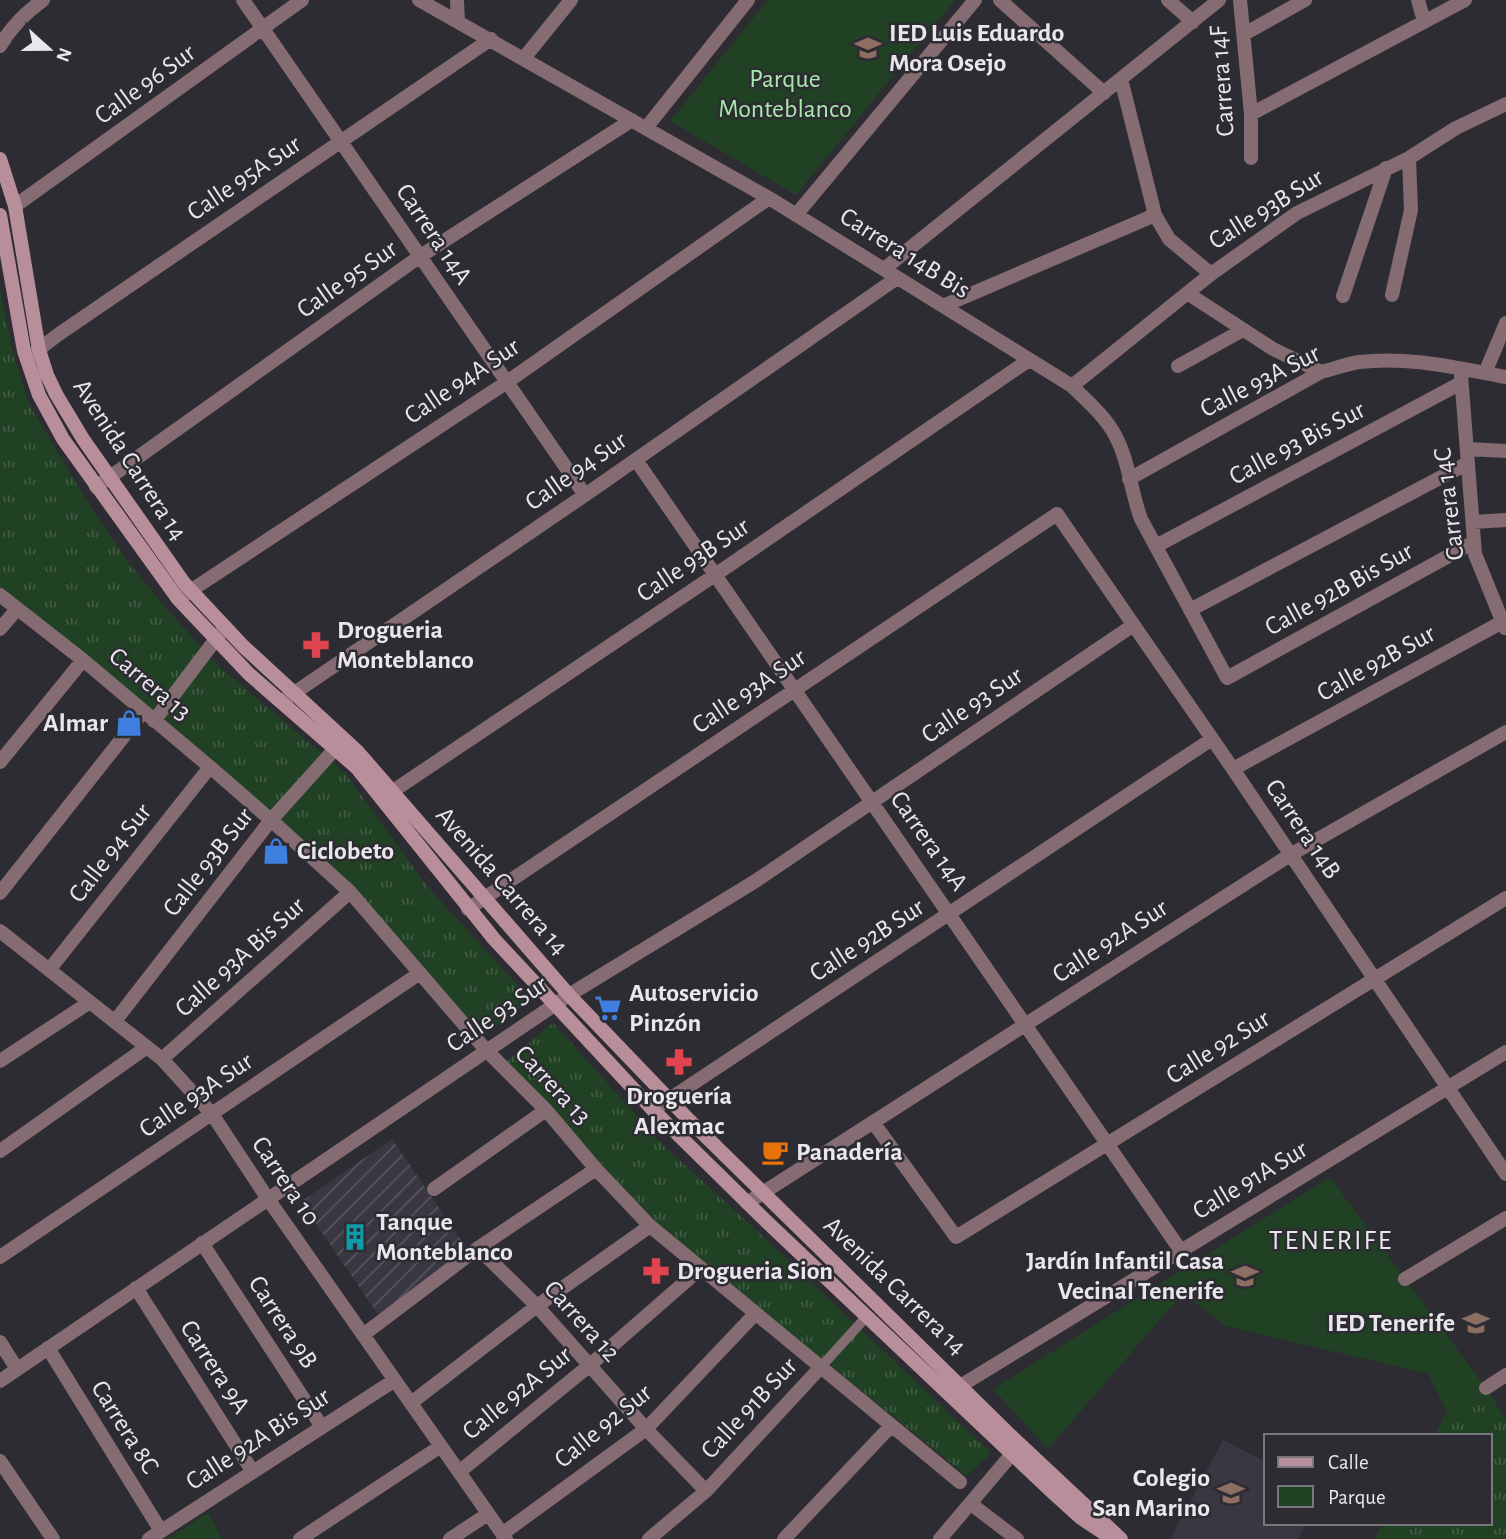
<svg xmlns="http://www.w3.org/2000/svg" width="1506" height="1539" font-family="'Alegreya Sans',sans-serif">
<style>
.industrial{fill:url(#industrial-furrows)}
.built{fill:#3b3742}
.grass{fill:url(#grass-tufts)}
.park{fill:#204123}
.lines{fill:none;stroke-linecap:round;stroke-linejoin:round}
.pedestrian{stroke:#856c72;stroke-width:10}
.minor{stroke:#856c72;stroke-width:14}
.tertiary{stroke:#856c72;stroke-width:14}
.secondary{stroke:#b78e99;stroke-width:14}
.labels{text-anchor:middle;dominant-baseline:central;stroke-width:5;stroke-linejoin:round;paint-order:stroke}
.poi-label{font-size:26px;font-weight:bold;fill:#e9e7ec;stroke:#2e2c33;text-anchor:start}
.park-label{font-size:26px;fill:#a7e8ab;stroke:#2e2c33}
.street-label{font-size:26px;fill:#e9e7ec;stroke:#2e2c33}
.neighbourhood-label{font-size:28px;letter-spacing:2px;fill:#e9e7ec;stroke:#2e2c33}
</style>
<defs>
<pattern id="industrial-furrows" width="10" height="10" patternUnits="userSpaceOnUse" patternTransform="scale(1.75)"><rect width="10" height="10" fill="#3b3742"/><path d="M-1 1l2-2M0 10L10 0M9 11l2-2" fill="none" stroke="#57545d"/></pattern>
<pattern id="grass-tufts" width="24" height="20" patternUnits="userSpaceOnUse" patternTransform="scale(1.75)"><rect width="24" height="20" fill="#204123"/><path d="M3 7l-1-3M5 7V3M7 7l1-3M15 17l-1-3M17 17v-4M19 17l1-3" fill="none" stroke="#405c43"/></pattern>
</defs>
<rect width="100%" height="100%" fill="#2e2c33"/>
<!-- industrial -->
<path class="industrial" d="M392,1139L470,1253L379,1316L301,1202Z"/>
<!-- built -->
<path class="built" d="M1223,1440L1266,1462V1523H1306L1298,1539H1170Z"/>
<!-- grass -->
<path class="grass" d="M0,289L13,353L29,404L85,498L128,562L170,613L222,669L345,773L427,886L531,1000L483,1036L288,827L176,730L0,588Z
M553,1023L667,1149L754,1228L991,1453L967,1476L665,1232L506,1062Z
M1491,1395L1506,1421V1539H1375L1384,1523H1490V1436H1434L1447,1412Z"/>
<!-- park -->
<path class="park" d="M768,0H955L796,195L670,121Z
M1330,1177L1491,1395L1447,1412L1428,1374L1226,1326L1183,1293L1048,1449L993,1389Z
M208,1513L222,1539H167Z"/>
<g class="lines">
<!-- pedestrian -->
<path class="pedestrian" d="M820,1368L867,1316"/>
<!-- minor -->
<path class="minor" d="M243,0L585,495
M419,0L769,198L1072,386C1087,401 1105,416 1115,435C1129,461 1131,492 1141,519L1227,678L1474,542
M457,0L458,22
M1000,0L1104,93
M1168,0L1193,22
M1240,0L1251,114V158
M1418,0L1424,21
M1244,34L1305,0
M0,46C11,27 25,13 43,0
M524,58L571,0
M1121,79L1155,215L1169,239L1211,274
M1251,114L1465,0
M646,128L748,0
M15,206L302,0
M796,215L975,0
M884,269L1219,0
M1187,293L1273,349L1321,372
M1392,295L1411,210L1409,158
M1343,296L1386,168
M943,306L1155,215
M30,356L59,334L491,39
M1178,366L1243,330
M1485,373L1506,323
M1461,375L1475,554L1505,628
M1072,386L1211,274L1297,213L1409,158L1456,128L1506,104
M1467,449L1506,451
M636,460L1181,1251
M1129,479L1321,372C1334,369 1346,364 1359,362C1409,356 1457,368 1506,377
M96,487L419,257L632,120
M1473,522L1506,520
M1156,546L1461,383
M0,595L83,660L210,767L271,820L350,892L486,1050L546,1110L596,1169L650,1226L960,1482
M178,599L507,382L769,198
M1190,610L1468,463
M0,629L17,609
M284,700L585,495L897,278
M154,721L225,627
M0,762L83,660
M1233,769L1506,620
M384,797L715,575L1029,360
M0,893L143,712
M468,909L1057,514L1233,769L1506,1174
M0,931L162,1059L212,1114L268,1199L506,1539
M49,970L210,767
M569,995L754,882L1132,626
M115,1021L271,820L343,740
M162,1059L350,892
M0,1061L90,1002
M653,1110L1212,739
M873,1122L956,1237L1506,898
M0,1151L147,1047
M434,1189L546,1110
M747,1203L1290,855L1506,732
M202,1243L322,1427
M478,1248L537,1306L646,1429L706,1491
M0,1257L420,973
M1405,1279L1506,1218
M136,1288L253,1472
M363,1335L478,1248L596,1169
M0,1342L17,1369
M48,1348L161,1531
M1486,1388L1506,1375
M952,1391L1506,1052
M411,1403L537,1306L650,1226
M0,1461L53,1539
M459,1472L590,1365L700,1269
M971,1504L1017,1539
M502,1534L646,1429L755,1314
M149,1539L395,1380
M300,1539L441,1446
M450,1539L488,1514
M649,1539L706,1491L820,1368
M784,1539L891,1426"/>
<!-- tertiary -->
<path class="tertiary" d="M0,1381L569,995
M940,1539L1012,1454"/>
<!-- secondary -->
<path class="secondary" d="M0,159L15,206L39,350L47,375L56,394L83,439L184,583L243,646L358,752L569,995L688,1119L1009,1434L1121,1539
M0,215L24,351L39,395L63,439L178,599L249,674L357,768L494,939L653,1110L767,1222L1050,1490L1081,1518L1108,1536"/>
</g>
<!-- icons -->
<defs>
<symbol id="school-bare" viewBox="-9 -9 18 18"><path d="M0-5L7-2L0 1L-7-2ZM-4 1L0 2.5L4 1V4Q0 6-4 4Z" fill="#8d6e63" stroke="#2e2c33" stroke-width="2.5" paint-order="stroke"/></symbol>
<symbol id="pharmacy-bare" viewBox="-9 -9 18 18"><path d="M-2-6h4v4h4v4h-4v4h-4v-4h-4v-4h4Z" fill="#e0444e" stroke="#2e2c33" stroke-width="2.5" paint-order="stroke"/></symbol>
<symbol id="shop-bare" viewBox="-9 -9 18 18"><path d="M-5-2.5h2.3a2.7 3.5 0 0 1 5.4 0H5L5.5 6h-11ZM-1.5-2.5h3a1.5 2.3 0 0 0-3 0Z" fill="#3f7fe0" stroke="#2e2c33" stroke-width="2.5" paint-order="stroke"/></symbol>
<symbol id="supermarket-bare" viewBox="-9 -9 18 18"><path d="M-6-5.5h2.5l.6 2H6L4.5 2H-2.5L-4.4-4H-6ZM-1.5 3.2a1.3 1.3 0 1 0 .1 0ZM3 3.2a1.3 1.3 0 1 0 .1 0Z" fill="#3f7fe0" stroke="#2e2c33" stroke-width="2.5" paint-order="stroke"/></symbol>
<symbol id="cafe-bare" viewBox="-9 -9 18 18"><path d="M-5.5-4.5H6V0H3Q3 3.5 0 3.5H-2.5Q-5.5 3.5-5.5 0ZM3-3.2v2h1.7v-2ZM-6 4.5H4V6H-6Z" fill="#e8710a" stroke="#2e2c33" stroke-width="2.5" paint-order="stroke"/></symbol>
<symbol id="building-bare" viewBox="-9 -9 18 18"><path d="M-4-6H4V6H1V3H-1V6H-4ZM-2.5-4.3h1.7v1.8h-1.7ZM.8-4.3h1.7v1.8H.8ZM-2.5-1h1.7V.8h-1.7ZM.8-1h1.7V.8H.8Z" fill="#0f9aa8" stroke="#2e2c33" stroke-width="2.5" paint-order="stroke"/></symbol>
</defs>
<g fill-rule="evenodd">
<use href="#school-bare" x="849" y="29" width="38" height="38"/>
<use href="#pharmacy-bare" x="297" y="626" width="38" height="38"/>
<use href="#shop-bare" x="110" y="704" width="38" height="38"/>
<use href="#shop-bare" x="257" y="832" width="38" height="38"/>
<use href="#supermarket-bare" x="589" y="989" width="38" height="38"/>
<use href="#pharmacy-bare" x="660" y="1043" width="38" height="38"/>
<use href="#cafe-bare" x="756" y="1133" width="38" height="38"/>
<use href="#building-bare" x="336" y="1218" width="38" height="38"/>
<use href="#pharmacy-bare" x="637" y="1252" width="38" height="38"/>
<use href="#school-bare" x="1226" y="1257" width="38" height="38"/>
<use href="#school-bare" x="1457" y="1304" width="38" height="38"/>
<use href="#school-bare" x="1212" y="1474" width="38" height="38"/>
</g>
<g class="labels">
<!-- poi labels -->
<g class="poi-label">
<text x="889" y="33">IED Luis Eduardo<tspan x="889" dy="30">Mora Osejo</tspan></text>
<text x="337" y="630">Drogueria<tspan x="337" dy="30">Monteblanco</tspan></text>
<text x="108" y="723" text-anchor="end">Almar</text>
<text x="297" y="851">Ciclobeto</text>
<text x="629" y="993">Autoservicio<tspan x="629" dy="30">Pinzón</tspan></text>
<text x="679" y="1096" text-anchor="middle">Droguería<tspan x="679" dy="30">Alexmac</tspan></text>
<text x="796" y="1152">Panadería</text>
<text x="376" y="1222">Tanque<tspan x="376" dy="30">Monteblanco</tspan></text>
<text x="1224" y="1261" text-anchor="end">Jardín Infantil Casa<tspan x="1224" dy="30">Vecinal Tenerife</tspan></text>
<text x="677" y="1271">Drogueria Sion</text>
<text x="1455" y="1323" text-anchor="end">IED Tenerife</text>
<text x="1210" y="1478" text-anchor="end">Colegio<tspan x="1210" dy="30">San Marino</tspan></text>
</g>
<!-- park labels -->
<g class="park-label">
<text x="785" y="79">Parque<tspan x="785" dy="30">Monteblanco</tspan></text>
</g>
<!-- street labels -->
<g class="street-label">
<text transform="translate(1222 81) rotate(-94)">Carrera 14F</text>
<text transform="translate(145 84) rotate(-36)">Calle 96 Sur</text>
<text transform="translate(244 178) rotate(-34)">Calle 95A Sur</text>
<text transform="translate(1266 209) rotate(-32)">Calle 93B Sur</text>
<text transform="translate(434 234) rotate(56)">Carrera 14A</text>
<text transform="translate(905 253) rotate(32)">Carrera 14B Bis</text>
<text transform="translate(347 279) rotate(-35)">Calle 95 Sur</text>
<text transform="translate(462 381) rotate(-34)">Calle 94A Sur</text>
<text transform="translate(1260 381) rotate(-27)">Calle 93A Sur</text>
<text transform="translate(1297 443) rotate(-28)">Calle 93 Bis Sur</text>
<text transform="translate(130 460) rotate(57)">Avenida Carrera 14</text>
<text transform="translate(576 471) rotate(-35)">Calle 94 Sur</text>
<text transform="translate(1449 504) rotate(-97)">Carrera 14C</text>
<text transform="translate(693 560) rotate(-34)">Calle 93B Sur</text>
<text transform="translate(1339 589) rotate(-29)">Calle 92B Bis Sur</text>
<text transform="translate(1376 663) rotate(-29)">Calle 92B Sur</text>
<text transform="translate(150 684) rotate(40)">Carrera 13</text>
<text transform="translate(749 691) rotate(-34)">Calle 93A Sur</text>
<text transform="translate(972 705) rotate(-34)">Calle 93 Sur</text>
<text transform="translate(1303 829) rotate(56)">Carrera 14B</text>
<text transform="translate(929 841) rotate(55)">Carrera 14A</text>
<text transform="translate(110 853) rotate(-52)">Calle 94 Sur</text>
<text transform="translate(208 862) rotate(-52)">Calle 93B Sur</text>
<text transform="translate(502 881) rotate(49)">Avenida Carrera 14</text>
<text transform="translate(867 940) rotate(-33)">Calle 92B Sur</text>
<text transform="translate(1110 941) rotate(-33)">Calle 92A Sur</text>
<text transform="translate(240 957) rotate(-42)">Calle 93A Bis Sur</text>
<text transform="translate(497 1014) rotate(-34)">Calle 93 Sur</text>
<text transform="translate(1218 1047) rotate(-32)">Calle 92 Sur</text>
<text transform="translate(553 1085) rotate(47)">Carrera 13</text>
<text transform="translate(196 1095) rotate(-34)">Calle 93A Sur</text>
<text transform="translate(1250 1180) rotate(-31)">Calle 91A Sur</text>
<text transform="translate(286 1181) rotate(56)">Carrera 10</text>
<text transform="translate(895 1286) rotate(44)">Avenida Carrera 14</text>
<text transform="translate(582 1321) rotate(48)">Carrera 12</text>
<text transform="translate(283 1322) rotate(57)">Carrera 9B</text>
<text transform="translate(215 1367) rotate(57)">Carrera 9A</text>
<text transform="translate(517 1393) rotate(-39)">Calle 92A Sur</text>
<text transform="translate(749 1408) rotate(-47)">Calle 91B Sur</text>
<text transform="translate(603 1426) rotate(-39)">Calle 92 Sur</text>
<text transform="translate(125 1427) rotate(58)">Carrera 8C</text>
<text transform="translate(258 1439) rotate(-33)">Calle 92A Bis Sur</text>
</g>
<!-- neighbourhood labels -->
<g class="neighbourhood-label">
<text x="1331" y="1241">TENERIFE</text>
</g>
</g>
<!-- legend -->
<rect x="1264" y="1434" width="228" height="91" fill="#2e2c33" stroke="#79777d" stroke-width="2"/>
<rect x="1278" y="1457" width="35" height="10" fill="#b78e99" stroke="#79777d" stroke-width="2"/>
<text x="1328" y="1469" font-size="21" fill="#e9e7ec">Calle</text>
<rect x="1278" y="1486" width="35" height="21" fill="#204123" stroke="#79777d" stroke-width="2"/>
<text x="1328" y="1504" font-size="21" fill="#e9e7ec">Parque</text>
<!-- north arrow -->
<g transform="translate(49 49) rotate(111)" stroke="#2e2c33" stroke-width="5" paint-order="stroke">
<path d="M0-5L12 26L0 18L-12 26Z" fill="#e9e7ec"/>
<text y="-10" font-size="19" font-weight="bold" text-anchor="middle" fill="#e9e7ec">N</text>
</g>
</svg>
